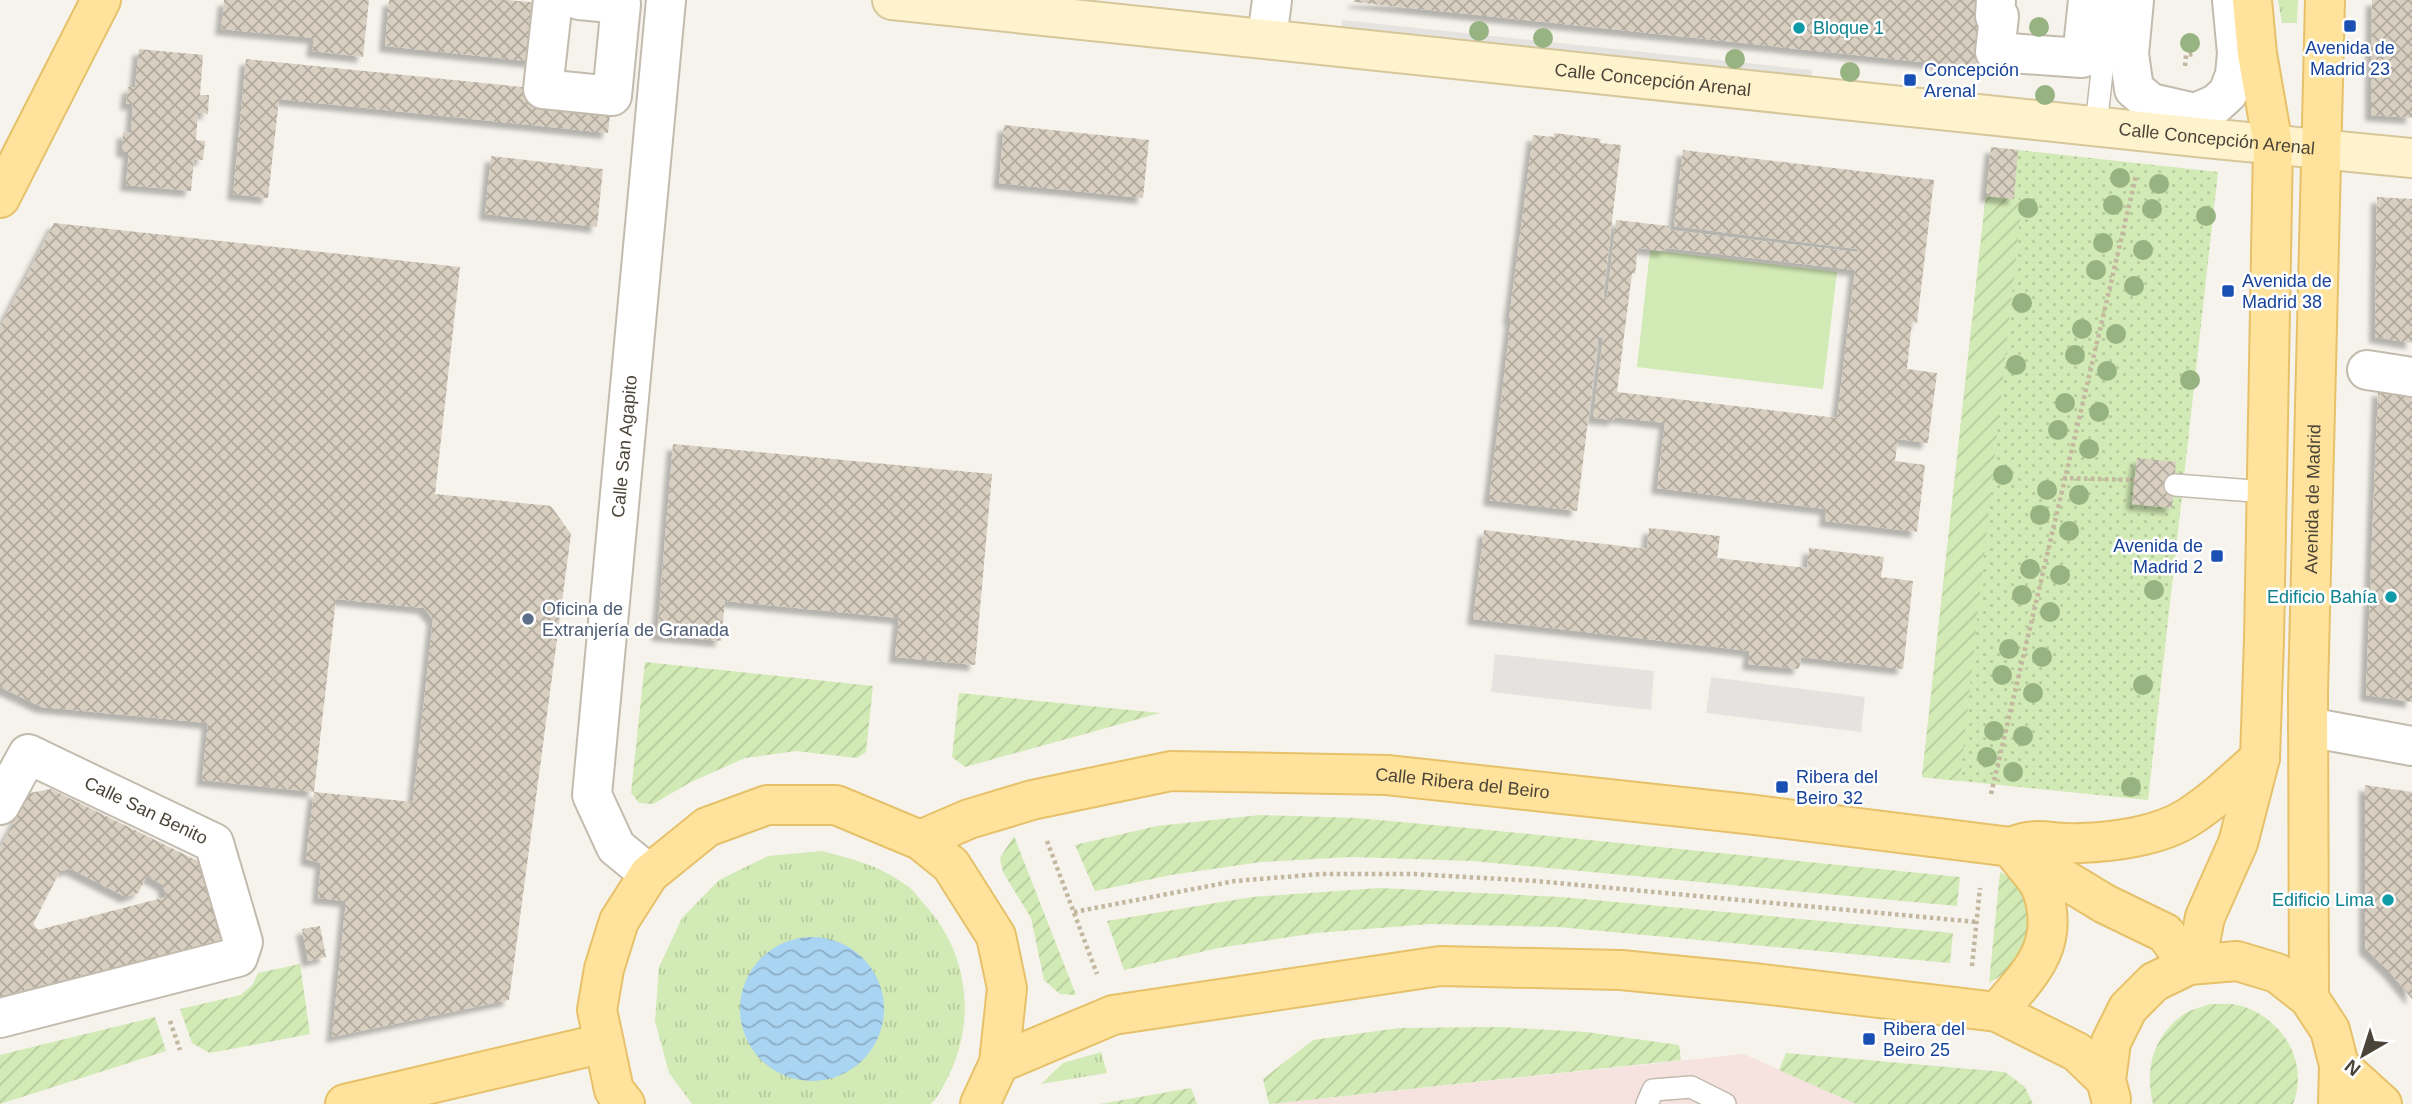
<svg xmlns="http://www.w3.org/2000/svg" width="2412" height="1104" font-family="Helvetica,sans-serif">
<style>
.medical{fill:#f6e3e0}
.grass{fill:url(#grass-tufts)}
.park{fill:url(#park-dots)}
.garden{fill:url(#garden-furrows)}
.pitch{fill:#d2eab5}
.parking{fill:#e5e3e0}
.water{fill:url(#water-waves)}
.building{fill:url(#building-cross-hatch);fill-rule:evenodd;filter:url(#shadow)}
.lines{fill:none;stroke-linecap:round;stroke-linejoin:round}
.lane-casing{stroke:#c2bbae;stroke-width:24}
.street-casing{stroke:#c2bbae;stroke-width:42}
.secondary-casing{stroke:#d6c79b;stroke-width:42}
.primary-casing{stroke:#e6c16a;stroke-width:42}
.path{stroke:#c4b79f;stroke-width:4.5;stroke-dasharray:3.5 3.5;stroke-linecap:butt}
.lane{stroke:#fff;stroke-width:21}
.street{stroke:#fff;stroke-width:38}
.secondary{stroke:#fff3cd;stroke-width:38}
.primary{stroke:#ffe39c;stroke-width:38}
.tree{fill:#97b381}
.transit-dot{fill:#1a4fb4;stroke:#fff;stroke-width:2.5}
.culture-dot{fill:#0f9aa8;stroke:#fff;stroke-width:2.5}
.service-dot{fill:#5c6f8a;stroke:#fff;stroke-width:2.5}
.labels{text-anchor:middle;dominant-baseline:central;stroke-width:5;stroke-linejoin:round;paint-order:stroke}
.culture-label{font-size:18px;fill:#0d838f;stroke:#fff;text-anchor:end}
.transit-label{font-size:18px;fill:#164399;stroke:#fff;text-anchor:start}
.street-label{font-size:18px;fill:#4b4439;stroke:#fff}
.service-label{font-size:18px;fill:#4e5e75;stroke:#fff;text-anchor:start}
</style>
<defs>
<pattern id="grass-tufts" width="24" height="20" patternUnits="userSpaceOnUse" patternTransform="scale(1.75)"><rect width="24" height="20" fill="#d2eab5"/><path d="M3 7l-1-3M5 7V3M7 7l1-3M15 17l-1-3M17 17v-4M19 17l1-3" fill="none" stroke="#b6ca9c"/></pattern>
<pattern id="park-dots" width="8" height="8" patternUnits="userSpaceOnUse" patternTransform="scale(1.75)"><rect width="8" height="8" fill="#d2eab5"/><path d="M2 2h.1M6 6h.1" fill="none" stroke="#b6ca9c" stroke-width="1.8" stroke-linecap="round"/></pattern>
<pattern id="garden-furrows" width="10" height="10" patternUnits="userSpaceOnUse" patternTransform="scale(1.75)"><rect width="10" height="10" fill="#d2eab5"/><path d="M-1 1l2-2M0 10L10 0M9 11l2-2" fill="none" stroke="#b6ca9c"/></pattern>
<pattern id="water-waves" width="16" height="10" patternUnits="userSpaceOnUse" patternTransform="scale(1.75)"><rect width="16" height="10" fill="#a9d4f2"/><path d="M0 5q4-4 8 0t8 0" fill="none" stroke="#8caec5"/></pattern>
<pattern id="building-cross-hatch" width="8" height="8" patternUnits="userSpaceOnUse" patternTransform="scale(1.75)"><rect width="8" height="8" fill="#d8cfc1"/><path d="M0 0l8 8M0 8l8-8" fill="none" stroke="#b1aa9e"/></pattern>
<filter id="shadow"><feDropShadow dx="-6" dy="6" stdDeviation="2" flood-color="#0004"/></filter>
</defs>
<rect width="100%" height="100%" fill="#f6f3ec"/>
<!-- medical -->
<path class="medical" d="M1744,1054L1856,1104H1249H1269Z"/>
<!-- grass -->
<path class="grass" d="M2278,0H2298L2297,23H2282Z
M822,851C853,859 878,865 906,885C913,889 918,897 924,904C968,951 977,1020 948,1077C943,1087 939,1096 931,1104H692L669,1073L655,1021L659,967L682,918L719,880L768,856Z
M1101,1052L1107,1073L1041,1084L1063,1063Z"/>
<!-- park -->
<path class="park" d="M1991,147L2218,172L2148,800L1922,777Z"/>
<!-- garden -->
<path class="garden" d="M1986,196L2022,200L1960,781L1922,777Z
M645,662L873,686L866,752L857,758L796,751L745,758L691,782L653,804L639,803L631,793Z
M959,693L1160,713L965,767L952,757Z
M1260,815L1356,818L1478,829L1960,877L1957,906L1472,861L1352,857L1261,862L1171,875L1095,891L1075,845L1157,826Z
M1014,836L1076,995L1060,994L1044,980L1031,918L1003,872L1000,858Z
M2000,872C2006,875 2014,879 2018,885C2032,902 2034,935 2023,954C2016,968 2001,975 1989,983Z
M1380,888L1561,897L1953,933L1950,963L1558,927L1430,924L1316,933L1218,948L1124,970L1107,921L1252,897Z
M300,964L310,1034L210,1053L192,1043L180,1009L241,995L253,984L258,973Z
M2211,1004C2219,1004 2230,1003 2238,1005C2281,1016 2310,1061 2293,1104H2153C2144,1069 2154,1035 2184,1014C2192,1009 2202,1007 2211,1004Z
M155,1017L166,1051L0,1104V1055Z
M1500,1027L1586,1032L1679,1045L1681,1060L1269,1104L1263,1079L1313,1040L1399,1028Z
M1786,1053L2005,1072L2025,1087L2033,1104H1856L1779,1070Z
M1191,1088L1197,1104H1100Z"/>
<!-- pitch -->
<path class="pitch" d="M1650,250L1837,272L1823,389L1637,367Z"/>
<!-- parking -->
<path class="parking" d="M1342,20L1812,70L1810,86L1340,36Z
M1495,654L1654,671L1651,710L1491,692Z
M1711,677L1865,697L1861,732L1706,713Z"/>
<!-- water -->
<path class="water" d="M740 1009a72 72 0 1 1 144 0a72 72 0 1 1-144 0Z"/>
<!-- building -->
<path class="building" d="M224,0H369L363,57L312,51L314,38L221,29Z
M389,0H507L552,4L546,63L385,46Z
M1354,0H1996L1989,69L1354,2Z
M2372,0H2412V118L2371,115Z
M139,49L203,55L200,95H209L208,114L198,112L196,140L205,141L203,160L194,159L191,191L126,185L129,152L122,151L123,132L131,133L133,104H126L128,87H135Z
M246,59L612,96L608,133L279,99L268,198L233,194Z
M1004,125L1149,140L1143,198L999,183Z
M1554,133L1601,139L1600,143L1621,145L1603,297L1607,298L1616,220L1669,226L1668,230L1857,252V249L1674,226L1683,150L1934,180L1917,323L1912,322L1907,369L1937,373L1928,443L1898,439L1895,461L1925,465L1917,532L1825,521L1826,509L1657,488L1665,423L1615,417L1614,420L1593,418L1603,338H1598L1577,511L1489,500L1511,319H1509L1533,135L1554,137ZM1638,248L1665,251L1666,248L1855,270L1837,418L1617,392L1632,273L1635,274Z
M1991,147L2018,150L2014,199L1986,196Z
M491,156L603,169L597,227L485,214Z
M2377,197L2412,199V343L2375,337Z
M54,223L460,267L435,494L551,506L571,534L509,1000L332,1037L346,901L318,898L321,863L306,859L314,792L413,802L433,619L424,608L336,599L314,792L202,780L208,723L42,707L0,687V327Z
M2378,390L2412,396V702L2366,695Z
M673,444L992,474L975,665L895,657L899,618L725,601L721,641L657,635Z
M2137,458L2176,462L2172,508L2132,504Z
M1649,528L1720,536L1717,558L1807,568L1809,548L1884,557L1881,577L1913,581L1903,669L1801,657L1799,669L1748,664L1750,651L1473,619L1484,530L1647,549Z
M2365,785L2412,792V999L2389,971L2365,948Z
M51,789L202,863L223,947L4,1003L0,998V848L30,793ZM71,869L126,897L138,893L147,876L163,885L166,897L38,930L33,924L60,871Z
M320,926L326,957L308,961L302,929Z"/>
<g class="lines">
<defs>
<path id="lane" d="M2096,126L2110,0
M2175,485L2266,492
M1647,1104L1653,1090L1691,1087L1725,1104"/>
<g id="street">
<path d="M553,0L543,89L612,96L621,4L579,0"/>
<path d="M1996,0L1995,16H1999L1995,52L2082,58L2088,0"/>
<path d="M2134,0L2129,54L2134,89L2151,103L2195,113L2216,104L2228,93L2235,75L2237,53L2232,0"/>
<path d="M1267,39L1272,0"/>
<path d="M2367,370L2412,377"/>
<path d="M2308,727L2412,746"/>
<path id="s1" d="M0,805L28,754L214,843L243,942L238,957L0,1018"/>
<path id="s2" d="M649,874L616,847L592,795L666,0"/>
</g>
<g id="secondary">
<path id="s3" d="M892,0L2206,138L2412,158"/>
</g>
<g id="primary">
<path d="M0,198L101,0"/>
<path id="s4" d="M920,840L969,819L1032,800L1171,771L1387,775L1747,814L2011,847L2105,904L2165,933L2189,965"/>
<path d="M2011,847C2040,835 2051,845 2080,843C2114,842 2160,836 2189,817C2215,800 2237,779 2260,758"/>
<path d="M2196,963L2205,917L2238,843L2260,758L2264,640L2273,145L2257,54L2252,0"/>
<path id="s5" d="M2309,998L2308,693L2325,0"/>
<path d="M1997,1012C2030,974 2061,945 2042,890C2038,878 2024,865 2016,854"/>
<path d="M999,1063L1113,1015L1440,966L1621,970L1753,983L1997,1012L2077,1052L2106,1080"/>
<path d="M2339,1065L2382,1104"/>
<path d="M2111,1099L2106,1080L2111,1042L2128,1008L2154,982L2189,965L2237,961L2277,973L2309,998L2330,1030L2339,1065L2338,1104"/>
<path d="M345,1104L604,1043"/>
<path d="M625,1104L614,1090L597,1010L604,969L619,921L649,874L707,827L767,805H836L920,840L951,865L996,936L1007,988L999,1063L980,1104"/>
</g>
</defs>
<!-- lane casing -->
<use href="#lane" class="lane-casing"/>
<!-- street casing -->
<use href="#street" class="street-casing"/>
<!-- secondary casing -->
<use href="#secondary" class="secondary-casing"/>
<!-- primary casing -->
<use href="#primary" class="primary-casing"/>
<!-- path -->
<path class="path" d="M2185,66L2186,55L2194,54
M2063,478L2135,480
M1991,794L2136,176
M1047,841L1097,974
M1074,912L1235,881L1321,874H1413L1536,881L1977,922
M1972,966L1980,888
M170,1021L180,1050"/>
<!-- lane -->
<use href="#lane" class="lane"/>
<!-- street -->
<use href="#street" class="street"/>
<!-- secondary -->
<use href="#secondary" class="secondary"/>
<!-- primary -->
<use href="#primary" class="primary"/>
</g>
<!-- trees -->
<g class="tree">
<circle cx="2039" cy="27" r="10"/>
<circle cx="1479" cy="31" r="10"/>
<circle cx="1543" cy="38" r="10"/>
<circle cx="2190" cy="43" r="10"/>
<circle cx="1735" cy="59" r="10"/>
<circle cx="1850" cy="72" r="10"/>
<circle cx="2045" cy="95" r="10"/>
<circle cx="2120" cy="178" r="10"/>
<circle cx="2159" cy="184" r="10"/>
<circle cx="2113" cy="205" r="10"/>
<circle cx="2028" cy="208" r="10"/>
<circle cx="2152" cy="209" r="10"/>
<circle cx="2206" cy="216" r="10"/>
<circle cx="2103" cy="243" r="10"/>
<circle cx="2143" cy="250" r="10"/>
<circle cx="2096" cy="270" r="10"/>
<circle cx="2134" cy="286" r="10"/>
<circle cx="2022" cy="303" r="10"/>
<circle cx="2082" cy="329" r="10"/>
<circle cx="2116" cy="334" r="10"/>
<circle cx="2075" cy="355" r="10"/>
<circle cx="2016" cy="365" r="10"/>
<circle cx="2107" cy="371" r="10"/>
<circle cx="2190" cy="380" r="10"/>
<circle cx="2065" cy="403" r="10"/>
<circle cx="2099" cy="412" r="10"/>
<circle cx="2058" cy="430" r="10"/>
<circle cx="2089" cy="449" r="10"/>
<circle cx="2003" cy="475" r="10"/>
<circle cx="2047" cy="490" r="10"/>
<circle cx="2079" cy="495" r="10"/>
<circle cx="2040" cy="515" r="10"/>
<circle cx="2069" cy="531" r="10"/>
<circle cx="2030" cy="569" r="10"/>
<circle cx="2060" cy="575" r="10"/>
<circle cx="2154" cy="590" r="10"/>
<circle cx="2022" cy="595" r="10"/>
<circle cx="2050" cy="612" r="10"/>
<circle cx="2009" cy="649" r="10"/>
<circle cx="2042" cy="657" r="10"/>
<circle cx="2002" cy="675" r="10"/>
<circle cx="2143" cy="685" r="10"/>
<circle cx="2033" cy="693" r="10"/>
<circle cx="1994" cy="731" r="10"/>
<circle cx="2023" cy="736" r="10"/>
<circle cx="1987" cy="757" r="10"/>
<circle cx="2013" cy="772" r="10"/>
<circle cx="2131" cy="787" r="10"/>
</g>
<!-- markers -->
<g class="transit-dot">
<rect x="2343" y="19" width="14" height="14" rx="3.5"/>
<rect x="1903" y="73" width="14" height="14" rx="3.5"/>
<rect x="2221" y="284" width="14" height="14" rx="3.5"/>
<rect x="2210" y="549" width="14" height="14" rx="3.5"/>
<rect x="1775" y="780" width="14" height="14" rx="3.5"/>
<rect x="1862" y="1032" width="14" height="14" rx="3.5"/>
</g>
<g class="culture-dot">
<circle cx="1799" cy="28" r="7"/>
<circle cx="2391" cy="597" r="7"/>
<circle cx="2388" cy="900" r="7"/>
</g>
<circle class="service-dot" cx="528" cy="619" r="7"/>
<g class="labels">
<!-- culture labels -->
<g class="culture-label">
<text x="1813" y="28" text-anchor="start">Bloque 1</text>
<text x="2377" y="597">Edificio Bahía</text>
<text x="2374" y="900">Edificio Lima</text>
</g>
<!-- transit labels -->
<g class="transit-label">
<text x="2350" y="48" text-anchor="middle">Avenida de<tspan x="2350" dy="21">Madrid 23</tspan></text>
<text x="1924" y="70">Concepción<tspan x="1924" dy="21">Arenal</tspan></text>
<text x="2242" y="281">Avenida de<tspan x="2242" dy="21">Madrid 38</tspan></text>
<text x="2203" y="546" text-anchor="end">Avenida de<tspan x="2203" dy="21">Madrid 2</tspan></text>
<text x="1796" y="777">Ribera del<tspan x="1796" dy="21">Beiro 32</tspan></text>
<text x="1883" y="1029">Ribera del<tspan x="1883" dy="21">Beiro 25</tspan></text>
</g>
<!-- street labels -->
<g class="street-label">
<text stroke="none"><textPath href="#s3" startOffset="765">Calle Concepción Arenal</textPath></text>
<text stroke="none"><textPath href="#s3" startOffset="1332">Calle Concepción Arenal</textPath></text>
<text stroke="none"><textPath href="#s2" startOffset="450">Calle San Agapito</textPath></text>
<text stroke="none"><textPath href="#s5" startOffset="499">Avenida de Madrid</textPath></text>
<text stroke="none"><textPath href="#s4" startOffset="553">Calle Ribera del Beiro</textPath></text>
<text stroke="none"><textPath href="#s1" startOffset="189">Calle San Benito</textPath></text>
</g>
<!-- service labels -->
<g class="service-label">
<text x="542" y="609">Oficina de<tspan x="542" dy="21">Extranjería de Granada</tspan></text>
</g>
</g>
<!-- north arrow -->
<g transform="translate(2363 1055) rotate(219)" stroke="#ffffff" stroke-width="5" paint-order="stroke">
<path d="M0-5L12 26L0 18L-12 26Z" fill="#4b4439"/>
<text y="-10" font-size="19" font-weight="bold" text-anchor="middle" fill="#4b4439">N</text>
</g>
</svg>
